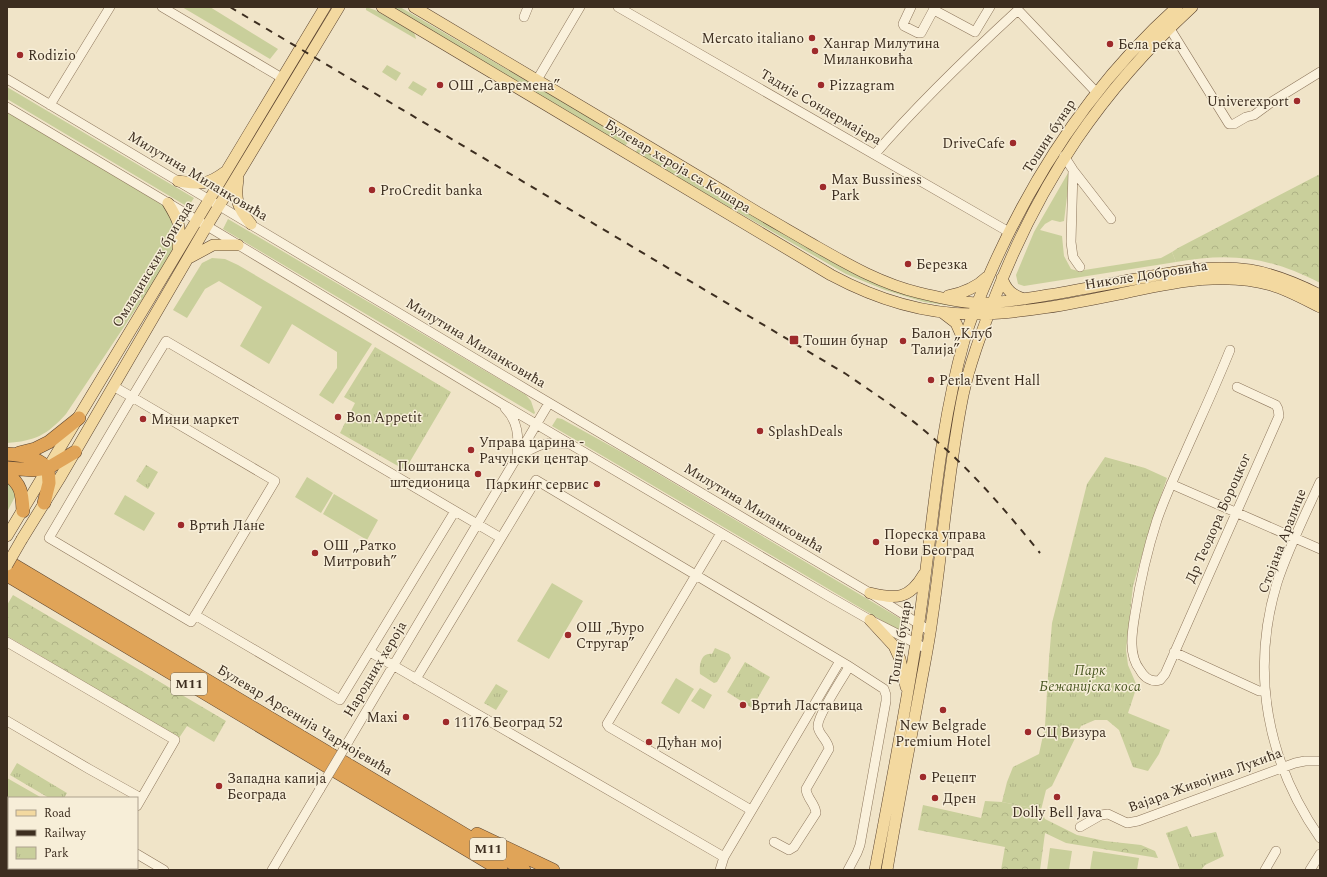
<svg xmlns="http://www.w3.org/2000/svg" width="1327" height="877" font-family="Spectral,serif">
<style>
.grass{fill:#c9cf9b}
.forest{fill:url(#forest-crowns)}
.park{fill:url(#park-tufts)}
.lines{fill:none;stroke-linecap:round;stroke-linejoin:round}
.minor-casing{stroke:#8d765c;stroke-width:10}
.major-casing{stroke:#5b4430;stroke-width:12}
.highway-casing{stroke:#5b4430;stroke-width:14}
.minor{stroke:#faf1dc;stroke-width:9}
.major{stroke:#f3d9a0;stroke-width:11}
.highway{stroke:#e0a458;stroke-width:13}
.rail{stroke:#3d2e20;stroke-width:2;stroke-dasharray:7 7;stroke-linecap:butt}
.minor-bridge-casing{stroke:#8d765c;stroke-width:10;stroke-linecap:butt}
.major-bridge-casing{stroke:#5b4430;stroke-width:12;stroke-linecap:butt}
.minor-bridge{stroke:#faf1dc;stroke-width:9}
.major-bridge{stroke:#f3d9a0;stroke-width:11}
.poi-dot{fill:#9e2a2b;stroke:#f7eed8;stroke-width:1.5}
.labels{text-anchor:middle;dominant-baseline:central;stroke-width:3;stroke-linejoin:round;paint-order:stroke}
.shield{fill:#f7eed8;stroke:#756857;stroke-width:1}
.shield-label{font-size:13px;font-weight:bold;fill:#3d2e20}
.poi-label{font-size:14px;fill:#3d2e20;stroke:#f7eed8;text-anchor:start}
.street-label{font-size:14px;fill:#3d2e20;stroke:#f7eed8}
.park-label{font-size:14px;font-style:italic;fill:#4d5a26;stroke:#f7eed8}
</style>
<defs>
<pattern id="forest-crowns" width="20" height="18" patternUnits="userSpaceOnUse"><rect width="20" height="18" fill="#c9cf9b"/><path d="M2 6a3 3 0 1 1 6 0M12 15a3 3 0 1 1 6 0" fill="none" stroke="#aeb285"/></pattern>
<pattern id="park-tufts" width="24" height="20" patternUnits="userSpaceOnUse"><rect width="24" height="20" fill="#c9cf9b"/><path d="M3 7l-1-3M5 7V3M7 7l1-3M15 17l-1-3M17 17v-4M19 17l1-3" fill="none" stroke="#aeb285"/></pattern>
</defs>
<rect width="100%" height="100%" fill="#f0e4c8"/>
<!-- grass -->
<path class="grass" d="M182,7H210L278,49L270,59Z
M366,7L375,10L413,32L415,35L416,39L366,10Z
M389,7H400L628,140L627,144L624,146Z
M387,65L401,73L396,81L382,72Z
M413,81L427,89L422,96L408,88Z
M7,87L194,198L188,207L7,99Z
M7,111L164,205L177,227L175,250L66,414C47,435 35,441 7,443Z
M639,147L853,271L960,302L959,307L924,302L885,290L846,274L635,153Z
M1068,173L1069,180L1064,221L1060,222L1052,220L1045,224L1040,230L1062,236L1064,256L1071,269L1078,271L1161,258L1172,252L1176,262L1024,286L1018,284L1016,275L1034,232Z
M228,219L526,395L531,401L535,413L534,414L223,229Z
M212,258L225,259L238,265L372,344L333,404L319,395L337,368V352L292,324L269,364L240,346L262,307L219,281L205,289L187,318L173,310L202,263Z
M557,418L562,419L625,454L906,622L903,633L552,426Z
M307,477L333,493L321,513L295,497Z
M7,478L17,493L7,512Z
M334,494L378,520L367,540L323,514Z
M125,495L155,513L144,531L114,514Z
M552,583L583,601L549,659L517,641Z
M676,678L694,689L679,714L661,703Z
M700,688L712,695L704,709L691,701Z
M7,778L42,798H9V853L7,852Z
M1050,848L1072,851L1069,870H1047Z
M1093,851L1139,858L1137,870H1090Z"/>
<!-- forest -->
<path class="forest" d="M1320,174V283C1269,257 1232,252 1176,262L1172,252L1178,248Z
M13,595L226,721L214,742L187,726L179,738L7,636V605Z
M985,801L1002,802L1041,810L1045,819L1077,835L1105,841L1141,845L1155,851L1158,858L1066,843L1045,833L1040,870H1001L1005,847L918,830L923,805L981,818Z"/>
<!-- park -->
<path class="park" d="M375,347L451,392L405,470L340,433L355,403L344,397Z
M1105,457L1145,468L1167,478L1150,528L1133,586L1126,650L1128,665L1137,686L1128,713L1170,730L1164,741L1159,754L1148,771L1133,767L1119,730L1107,720H1095L1081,726L1052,786L1046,790L1041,810L1002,802L1007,782L1013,767L1039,754L1045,726L1049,659L1052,623L1087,484Z
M146,465L158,472L148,489L136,481Z
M715,648L729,654L731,658L717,682L714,683L700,674C699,665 701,652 712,654Z
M745,662L770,677L752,708L727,692Z
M496,684L508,691L496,710L484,703Z
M17,763L67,793L64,798H49L10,775Z
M1187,826L1192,837L1216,832L1224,856L1205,865L1201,870H1180L1166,833Z"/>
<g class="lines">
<defs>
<path id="minor" d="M162,7L282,78
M618,7L1009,232
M911,7L903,24L904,26L918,33H921L935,7
M934,10L975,32L990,7
M524,17L528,7
M1167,24L1229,124H1234L1246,117L1254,115L1273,101L1320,72
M7,79L531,392L870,593L930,631
M537,80L580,7
M50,105L110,7
M7,107L217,232L502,404L828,596L870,620L927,649
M875,154C919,103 968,56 1018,10L1096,92
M1064,156L1073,170L1111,219
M1073,170L1071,242L1073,257L1080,267
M1230,350C1216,385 1200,419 1185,453C1175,475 1165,497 1157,520C1147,551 1140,582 1135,614C1132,632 1128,655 1140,670C1144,677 1151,683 1160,680L1165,674L1279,416L1278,409L1276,405L1237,387
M113,386L132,397L275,481L191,622L49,538C88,472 126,406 166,341L501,538
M505,408C518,421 519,437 517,454
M517,457C535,447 545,440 566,444
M1320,482C1305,515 1288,549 1277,583C1250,672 1267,762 1320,838
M1171,484L1320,549
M721,533L607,724L609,727L751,810
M195,615L340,700L455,511
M7,642L175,740L137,806
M370,652L724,857
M1174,652L1259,691H1265
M416,679L536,480L847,665L884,689L886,695V701L860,845L857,853L848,870
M7,721L89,769L141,798
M348,742L549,403
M1080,827L1101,815L1108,814L1127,823L1138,821L1295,763L1305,761H1320
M774,842L789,850L794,847L816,813C815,803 807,799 806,789L829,749C828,740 819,735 818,727C816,718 843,677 849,667
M137,854L164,870
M46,870L47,868
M272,870L320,789
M720,870L724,857L840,661
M1265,870L1276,851
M1310,870L1320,854"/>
<path id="major" d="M382,7L831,275C874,298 922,314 972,314C1023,314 1075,303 1124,293C1172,283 1223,271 1271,285C1288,290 1304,299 1320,307
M414,7C518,68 622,131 726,193C754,211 783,227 812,244C847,264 881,284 920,293C939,297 960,303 979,303C1002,303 1025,299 1048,295C1078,290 1107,284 1136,279C1174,272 1212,264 1250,270C1275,274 1298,284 1320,295
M238,179C235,200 237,207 251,224
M178,181C200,184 206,186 225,172
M168,203C179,221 181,225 178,247
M189,258L213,245H238
M1002,278C1006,290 1012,295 1024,299
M948,296C963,293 976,288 987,277
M943,313L956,323L964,341
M7,536L325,7
M22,539L61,476L202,234L339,7
M870,593C896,599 909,600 924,574
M870,620L894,646L900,659L906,687
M875,870C891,785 908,700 920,615C933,523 939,430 964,341C971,316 981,294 991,271C1035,171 1096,80 1177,7
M887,870C897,810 909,749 920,689C924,666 929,643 932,619C943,545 948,469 963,395C970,362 983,329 995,297C1040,181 1101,91 1192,7"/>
<path id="highway" d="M19,453L35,449L49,442L79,418
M7,454C23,455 36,457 48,468L49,483L44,503
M7,468L33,470L48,468L75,452
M7,474C22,485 22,494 23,511
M7,561L524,870
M7,575L501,870
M477,834L553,870"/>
</defs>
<!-- minor casing -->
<use href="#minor" class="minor-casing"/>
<!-- major casing -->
<use href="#major" class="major-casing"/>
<!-- highway casing -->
<use href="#highway" class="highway-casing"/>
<!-- minor -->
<use href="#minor" class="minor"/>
<!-- major -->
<use href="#major" class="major"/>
<!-- highway -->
<use href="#highway" class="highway"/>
<!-- rail -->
<path class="rail" d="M230,7L846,374C875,394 906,414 932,437C973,472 1007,512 1040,553"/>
<defs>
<path id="minor-bridge" d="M320,789L348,742"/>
<path id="major-bridge" d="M7,565L22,539"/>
</defs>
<!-- minor-bridge casing -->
<use href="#minor-bridge" class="minor-bridge-casing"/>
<!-- major-bridge casing -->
<use href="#major-bridge" class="major-bridge-casing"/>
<!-- minor-bridge -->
<use href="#minor-bridge" class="minor-bridge"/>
<!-- major-bridge -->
<use href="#major-bridge" class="major-bridge"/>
</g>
<!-- markers -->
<g class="poi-dot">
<circle cx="812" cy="38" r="4"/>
<circle cx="1110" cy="44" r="4"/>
<circle cx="815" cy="51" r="4"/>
<circle cx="20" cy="55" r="4"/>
<circle cx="440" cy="85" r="4"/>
<circle cx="821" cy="85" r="4"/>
<circle cx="1297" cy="101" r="4"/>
<circle cx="1013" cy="143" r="4"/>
<circle cx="823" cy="187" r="4"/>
<circle cx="372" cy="190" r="4"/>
<circle cx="908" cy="264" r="4"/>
<rect x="789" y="335" width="10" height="10" rx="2"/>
<circle cx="903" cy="341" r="4"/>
<circle cx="931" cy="380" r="4"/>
<circle cx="338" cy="417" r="4"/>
<circle cx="143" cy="419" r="4"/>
<circle cx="760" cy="431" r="4"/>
<circle cx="471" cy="450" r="4"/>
<circle cx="478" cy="474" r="4"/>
<circle cx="597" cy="484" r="4"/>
<circle cx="181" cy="525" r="4"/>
<circle cx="876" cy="542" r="4"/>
<circle cx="315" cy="553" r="4"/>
<circle cx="568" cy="635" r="4"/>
<circle cx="743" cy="705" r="4"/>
<circle cx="943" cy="710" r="4"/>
<circle cx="406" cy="717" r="4"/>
<circle cx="446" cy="722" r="4"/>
<circle cx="1028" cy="732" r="4"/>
<circle cx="649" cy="742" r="4"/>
<circle cx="923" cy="777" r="4"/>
<circle cx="219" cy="786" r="4"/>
<circle cx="1057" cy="797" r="4"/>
<circle cx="935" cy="798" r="4"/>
</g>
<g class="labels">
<!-- shield labels -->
<g class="shield">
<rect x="171" y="673" width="36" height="22" rx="3"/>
<rect x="470" y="838" width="36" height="22" rx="3"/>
</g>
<g class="shield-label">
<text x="189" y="684">M11</text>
<text x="488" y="849">M11</text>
</g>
<!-- poi labels -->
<g class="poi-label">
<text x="804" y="38" text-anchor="end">Mercato italiano</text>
<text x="823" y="43">Хангар Милутина<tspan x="823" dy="16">Миланковића</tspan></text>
<text x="1118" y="44">Бела река</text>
<text x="28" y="55">Rodizio</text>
<text x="448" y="85">ОШ „Савремена”</text>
<text x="829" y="85">Pizzagram</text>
<text x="1289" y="101" text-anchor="end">Univerexport</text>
<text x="1005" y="143" text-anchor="end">DriveCafe</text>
<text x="831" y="179">Max Bussiness<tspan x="831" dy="16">Park</tspan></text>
<text x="380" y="190">ProCredit banka</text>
<text x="916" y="264">Березка</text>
<text x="911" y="333">Балон „Клуб<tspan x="911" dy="16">Талија”</tspan></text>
<text x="803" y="340">Тошин бунар</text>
<text x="939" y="380">Perla Event Hall</text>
<text x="346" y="417">Bon Appetit</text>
<text x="151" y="419">Мини маркет</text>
<text x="768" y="431">SplashDeals</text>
<text x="479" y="442">Управа царина -<tspan x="479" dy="16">Рачунски центар</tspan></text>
<text x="470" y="466" text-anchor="end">Поштанска<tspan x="470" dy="16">штедионица</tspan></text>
<text x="589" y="484" text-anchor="end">Паркинг сервис</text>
<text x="189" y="525">Вртић Лане</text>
<text x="884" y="534">Пореска управа<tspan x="884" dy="16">Нови Београд</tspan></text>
<text x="323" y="545">ОШ „Ратко<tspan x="323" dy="16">Митровић”</tspan></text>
<text x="576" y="627">ОШ „Ђуро<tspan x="576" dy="16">Стругар”</tspan></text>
<text x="751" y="705">Вртић Ластавица</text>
<text x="398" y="717" text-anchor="end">Maxi</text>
<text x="454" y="722">11176 Београд 52</text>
<text x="943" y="725" text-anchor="middle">New Belgrade<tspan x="943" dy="16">Premium Hotel</tspan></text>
<text x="1036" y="732">СЦ Визура</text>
<text x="657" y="742">Дућан мој</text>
<text x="931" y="777">Рецепт</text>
<text x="227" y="778">Западна капија<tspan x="227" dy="16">Београда</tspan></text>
<text x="943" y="798">Дрен</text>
<text x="1057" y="812" text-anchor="middle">Dolly Bell Java</text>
</g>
<!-- street labels -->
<g class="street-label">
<text transform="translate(821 107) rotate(30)">Тадије Сондермајера</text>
<text transform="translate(1049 136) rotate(-57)">Тошин бунар</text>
<text transform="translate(678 166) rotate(31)">Булевар хероја са Кошара</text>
<text transform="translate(198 176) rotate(31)">Милутина Миланковића</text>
<text transform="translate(153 264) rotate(-59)">Омладинских бригада</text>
<text transform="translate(1146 275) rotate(-9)">Николе Добровића</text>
<text transform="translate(476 343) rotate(31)">Милутина Миланковића</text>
<text transform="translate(754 508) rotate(31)">Милутина Миланковића</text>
<text transform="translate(1218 518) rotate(-66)">Др Теодора Бороцког</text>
<text transform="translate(1282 541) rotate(-69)">Стојана Аралице</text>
<text transform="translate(900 643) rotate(-81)">Тошин бунар</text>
<text transform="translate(375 669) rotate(-59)">Народних хероја</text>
<text transform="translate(305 720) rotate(31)">Булевар Арсенија Чарнојевића</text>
<text transform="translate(1205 780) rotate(-20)">Вајара Живојина Лукића</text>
</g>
<!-- park labels -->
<g class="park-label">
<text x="1090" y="670">Парк<tspan x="1090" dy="16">Бежанијска коса</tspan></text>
</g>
</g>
<!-- border -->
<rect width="1327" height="877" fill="none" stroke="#3d2e20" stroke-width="16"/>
<!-- legend -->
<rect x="8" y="797" width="130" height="72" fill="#f7eed8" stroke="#ada18e"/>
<rect x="16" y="810" width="20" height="6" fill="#f3d9a0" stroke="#ada18e"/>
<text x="44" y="817" font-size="12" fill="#3d2e20">Road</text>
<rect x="16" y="830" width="20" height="6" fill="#3d2e20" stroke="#ada18e"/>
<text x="44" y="837" font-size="12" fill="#3d2e20">Railway</text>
<rect x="16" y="847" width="20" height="12" fill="url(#park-tufts)" stroke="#ada18e"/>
<text x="44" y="857" font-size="12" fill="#3d2e20">Park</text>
</svg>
